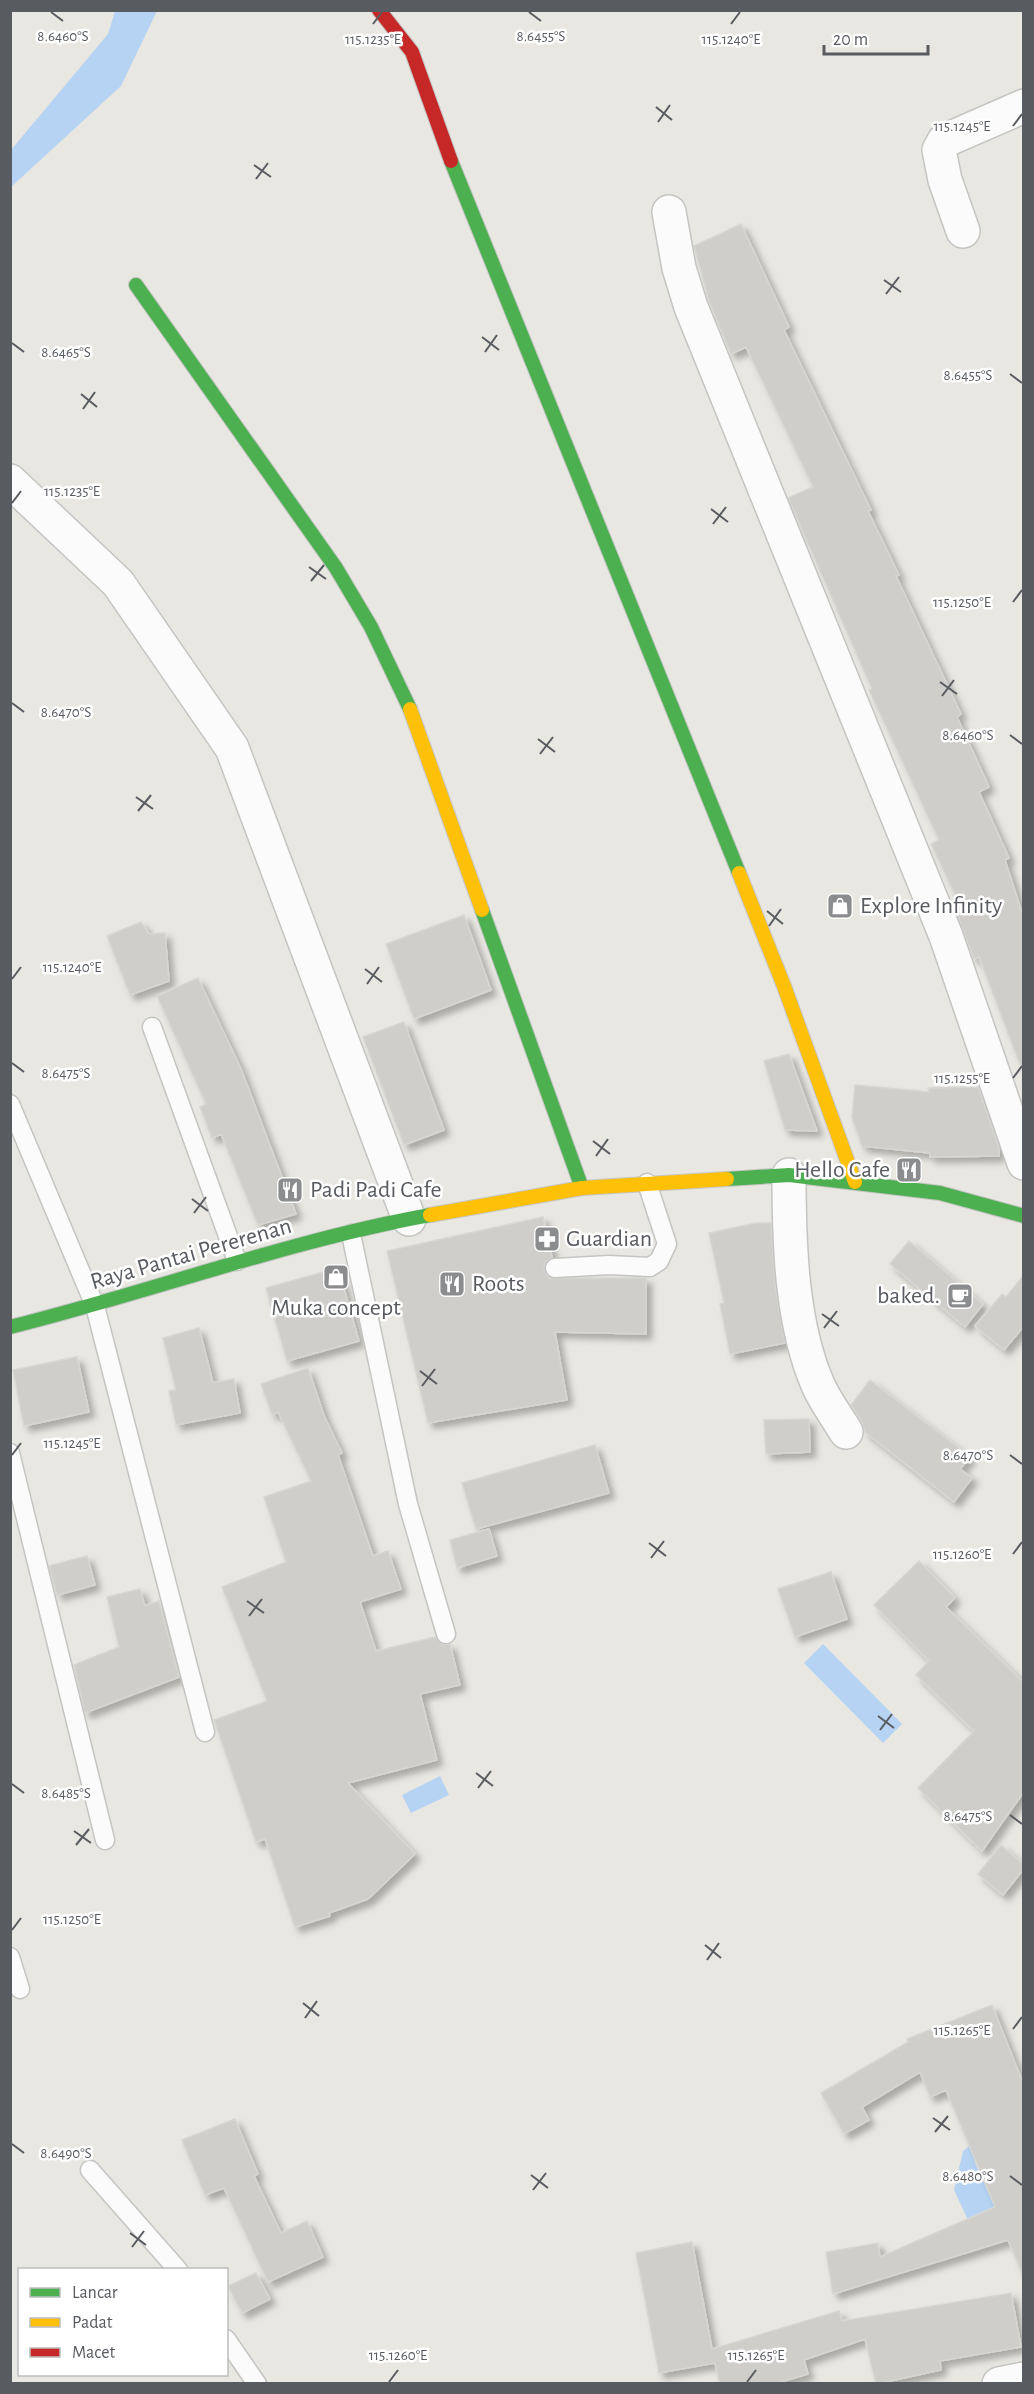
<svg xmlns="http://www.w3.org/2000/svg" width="1034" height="2394" font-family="'Alegreya Sans',sans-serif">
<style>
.water{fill:#b6d3f3}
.building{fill:#cfcecb;stroke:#d7d6d2;stroke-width:1.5;filter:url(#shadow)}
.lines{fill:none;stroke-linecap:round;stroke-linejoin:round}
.lane-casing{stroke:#c4c4c3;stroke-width:21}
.street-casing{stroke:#c4c4c3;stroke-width:36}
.fast-casing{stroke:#c5c5c4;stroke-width:16}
.slow-casing{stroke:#c5c5c4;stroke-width:16}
.jam-casing{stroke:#c5c5c4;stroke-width:16}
.lane{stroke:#fcfbfb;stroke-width:18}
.street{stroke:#fcfbfb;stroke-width:33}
.fast{stroke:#4caf50;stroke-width:14}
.slow{stroke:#ffc107;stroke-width:14}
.jam{stroke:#c62828;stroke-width:14}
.ticks{fill:none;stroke:#585b60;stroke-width:2}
.labels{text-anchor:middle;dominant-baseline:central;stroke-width:5;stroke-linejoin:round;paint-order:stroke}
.poi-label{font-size:24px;fill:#585b60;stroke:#fff;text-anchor:start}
.street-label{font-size:24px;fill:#585b60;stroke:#fff}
.ticks-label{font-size:15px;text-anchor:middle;fill:#585b60;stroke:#fff;stroke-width:5;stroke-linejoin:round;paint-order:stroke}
</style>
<defs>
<filter id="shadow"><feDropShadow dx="5.5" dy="5.5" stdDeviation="3" flood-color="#0004"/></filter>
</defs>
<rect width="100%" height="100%" fill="#e8e7e2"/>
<!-- water -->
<path class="water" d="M115,11H157L121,86L11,187V150L108,34Z
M823,1644L902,1724L883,1743L804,1663Z
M440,1776L449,1795L411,1813L402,1795Z
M972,2144C972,2170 992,2195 1006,2215L969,2222L954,2190L963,2151Z"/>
<!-- building -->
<path class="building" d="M741,224L789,327L784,330L871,510L868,511L899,575L896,576L961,714L957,717L989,787L979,792L1009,858L1005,860L1023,916V1066L1021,1067L979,957L974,959L954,906L960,905L931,844L939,840L869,690L872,689L788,498L813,487L746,347L731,354L709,301L694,246Z
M464,915L491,990L414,1019L386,944Z
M141,922L149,934L165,933L169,981L130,995L107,936Z
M198,978L241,1069L296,1214L258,1225L221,1134L212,1138L200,1107L206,1104L157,996Z
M404,1022L444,1130L404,1145L363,1037Z
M789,1054L817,1131L785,1130L764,1061Z
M855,1085L929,1092L928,1088L978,1087L999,1147V1156L930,1157V1153L862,1146L852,1118Z
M543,1217L552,1257L545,1262L544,1268L549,1278H646V1334L555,1332L567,1400L428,1423L387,1251Z
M756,1223H771L775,1284L785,1343L730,1354L720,1304L724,1303L709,1233Z
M909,1241L983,1304L965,1327L890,1264Z
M338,1268L359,1341L287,1361L266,1288Z
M1023,1276V1327L1004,1350L975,1326L1002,1294L1006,1297Z
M199,1328L213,1383L234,1379L240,1413L176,1425L169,1391L176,1390L163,1338Z
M77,1357L89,1412L24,1426L13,1370Z
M308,1368L325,1418L342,1453L338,1455L373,1556L388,1551L401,1589L360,1602L376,1651L435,1637L443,1645L450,1644L460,1685L420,1694L437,1760L348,1783L415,1854L368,1899L329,1913L330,1916L295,1927L265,1839L256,1842L214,1720L267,1701L222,1587L286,1562L264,1497L311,1481L278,1412L272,1415L261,1384Z
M870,1380L970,1457L960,1469L972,1478L954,1502L865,1432L862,1422L851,1405Z
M809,1419L810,1452L766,1454L764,1420Z
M595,1445L609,1493L476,1529L462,1483Z
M489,1529L497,1556L457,1568L450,1540Z
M87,1556L95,1585L57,1595L49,1566Z
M919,1561L955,1598L946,1607L1023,1682V1793L982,1851L918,1788L974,1731L916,1675L929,1661L874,1605Z
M831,1572L847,1619L795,1637L778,1589Z
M140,1589L145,1606L159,1601L179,1677L85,1713L74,1665L119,1647L107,1597Z
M1001,1845L1023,1864V1870L1003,1895L978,1874Z
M992,2005L1023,2083V2275L1008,2240L833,2294L826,2252L878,2243L880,2257L995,2207L946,2090L930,2097L920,2072L862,2107L869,2120L844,2134L821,2093L908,2042L907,2039Z
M235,2119L258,2174L254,2176L281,2233L307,2221L323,2257L268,2282L224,2188L205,2195L182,2140Z
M692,2242L712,2349L839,2311L842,2321L1011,2293L1021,2347L940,2361L941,2370L876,2384L865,2339L804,2360L808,2374L774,2384H720L715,2363L659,2373L636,2253Z
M256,2273L270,2299L242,2313L228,2286Z"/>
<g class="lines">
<defs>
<path id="lane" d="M152,1027L237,1261
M10,1104L95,1306L205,1732
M351,1234L408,1504L446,1634
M555,1268L609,1265L650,1267L659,1261L667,1244L647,1183
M10,1453L105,1840
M10,1957L20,1989
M90,2170L178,2270
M226,2339L257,2384"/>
<path id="street" d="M669,212L679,268L691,307L946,936L1024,1163
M963,231L945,180L939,150L944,141L1024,106
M10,481L118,583L232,748L409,1219
M789,1175C789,1242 791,1323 818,1385C825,1401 837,1417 846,1432
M999,2384L1024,2379"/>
<path id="fast" d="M451,161L739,873
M136,285L336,568L371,627L410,709
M482,910L582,1188
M727,1179L789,1175L940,1193L1024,1216
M10,1327C151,1292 287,1241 430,1215"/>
<path id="slow" d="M410,709L482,910
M739,873L784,986L855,1182
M430,1215L582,1188L727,1179"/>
<path id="jam" d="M379,10L412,52L451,161"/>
</defs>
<!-- lane casing -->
<use href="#lane" class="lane-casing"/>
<!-- street casing -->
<use href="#street" class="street-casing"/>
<!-- fast casing -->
<use href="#fast" class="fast-casing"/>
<!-- slow casing -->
<use href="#slow" class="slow-casing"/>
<!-- jam casing -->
<use href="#jam" class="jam-casing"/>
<!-- lane -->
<use href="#lane" class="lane"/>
<!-- street -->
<use href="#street" class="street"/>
<!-- fast -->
<use href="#fast" class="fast"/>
<!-- slow -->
<use href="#slow" class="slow"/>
<!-- jam -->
<use href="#jam" class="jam"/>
</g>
<!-- ticks -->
<path class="ticks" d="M51,12L63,21M529,12L541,21M373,24L382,12M731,24L740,12M656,107L672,120M658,122L670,105M1013,126L1022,114M254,165L271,177M256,179L268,163M884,280L901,292M886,294L899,277M482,337L499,350M12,343L24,352M485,352L497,335M1010,374L1022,383M81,394L97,407M83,409L95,392M12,503L21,491M711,509L728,522M713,524L726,507M309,567L326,579M311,581L324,565M1013,602L1022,590M940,682L957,694M942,696L954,680M12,703L24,712M1010,735L1022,744M538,739L555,752M540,754L553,737M136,797L153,809M138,811L151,795M767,911L783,924M769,926L781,909M365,969L382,982M12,979L21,967M367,984L379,967M12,1063L24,1072M1013,1078L1022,1066M593,1141L610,1154M596,1156L608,1139M192,1199L208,1211M194,1213L206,1197M822,1314L839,1326M824,1328L837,1311M420,1371L437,1384M422,1386L435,1369M12,1455L21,1443M1010,1455L1022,1464M649,1543L666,1556M1013,1554L1022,1542M651,1558L664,1541M247,1601L264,1613M249,1616L262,1599M878,1716L894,1728M880,1730L892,1714M476,1773L493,1786M12,1784L24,1793M478,1788L491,1771M1010,1815L1022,1824M74,1831L91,1843M76,1845L89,1829M12,1930L21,1918M705,1945L721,1958M707,1960L719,1943M303,2003L319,2016M305,2018L317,2001M1013,2029L1022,2017M933,2118L950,2130M935,2132L948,2116M12,2144L24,2153M531,2175L548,2188M1010,2176L1022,2185M533,2190L546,2173M130,2233L146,2245M132,2247L144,2231M389,2382L398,2370M747,2382L756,2370"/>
<!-- icons -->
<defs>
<symbol id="shop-square" viewBox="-11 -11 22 22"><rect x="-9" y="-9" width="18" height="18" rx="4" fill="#8a8c8e" stroke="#fff"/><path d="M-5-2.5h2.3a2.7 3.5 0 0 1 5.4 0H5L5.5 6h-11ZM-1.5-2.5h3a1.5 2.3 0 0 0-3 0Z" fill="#fff"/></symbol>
<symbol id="restaurant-square" viewBox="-11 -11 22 22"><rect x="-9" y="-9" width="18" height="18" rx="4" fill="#8a8c8e" stroke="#fff"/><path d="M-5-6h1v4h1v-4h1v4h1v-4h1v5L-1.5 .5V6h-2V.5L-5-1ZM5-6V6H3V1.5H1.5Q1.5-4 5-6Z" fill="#fff"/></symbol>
<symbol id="pharmacy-square" viewBox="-11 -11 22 22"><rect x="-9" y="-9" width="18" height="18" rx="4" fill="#8a8c8e" stroke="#fff"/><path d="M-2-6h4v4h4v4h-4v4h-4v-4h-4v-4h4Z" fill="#fff"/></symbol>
<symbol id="cafe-square" viewBox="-11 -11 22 22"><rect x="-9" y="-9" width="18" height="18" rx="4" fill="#8a8c8e" stroke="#fff"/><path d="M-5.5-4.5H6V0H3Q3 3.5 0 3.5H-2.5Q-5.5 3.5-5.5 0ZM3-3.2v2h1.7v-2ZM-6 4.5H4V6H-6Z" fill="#fff"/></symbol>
</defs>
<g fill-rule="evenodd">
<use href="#shop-square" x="825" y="891" width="30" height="30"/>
<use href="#restaurant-square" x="894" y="1155" width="30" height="30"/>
<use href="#restaurant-square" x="275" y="1175" width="30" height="30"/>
<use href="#pharmacy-square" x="532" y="1224" width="30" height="30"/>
<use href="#shop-square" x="321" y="1262" width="30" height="30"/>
<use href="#restaurant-square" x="437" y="1269" width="30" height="30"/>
<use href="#cafe-square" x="945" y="1281" width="30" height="30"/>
</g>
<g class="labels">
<!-- poi labels -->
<g class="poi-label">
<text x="860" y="906">Explore Infinity</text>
<text x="890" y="1170" text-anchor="end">Hello Cafe</text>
<text x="310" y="1190">Padi Padi Cafe</text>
<text x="566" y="1239">Guardian</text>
<text x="472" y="1284">Roots</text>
<text x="940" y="1296" text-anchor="end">baked.</text>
<text x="336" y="1308" text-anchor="middle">Muka concept</text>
</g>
<!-- street labels -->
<g class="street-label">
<text transform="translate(191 1254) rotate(-16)">Raya Pantai Pererenan</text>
</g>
</g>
<g class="ticks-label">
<text x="63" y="41">8.6460°S</text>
<text x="541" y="41">8.6455°S</text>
<text x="373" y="44">115.1235°E</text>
<text x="731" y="44">115.1240°E</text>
<text x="962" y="131">115.1245°E</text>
<text x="66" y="357">8.6465°S</text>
<text x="968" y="380">8.6455°S</text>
<text x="72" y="496">115.1235°E</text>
<text x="962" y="607">115.1250°E</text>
<text x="66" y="717">8.6470°S</text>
<text x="968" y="740">8.6460°S</text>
<text x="72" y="972">115.1240°E</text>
<text x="66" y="1078">8.6475°S</text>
<text x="962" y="1083">115.1255°E</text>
<text x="72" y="1448">115.1245°E</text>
<text x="968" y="1460">8.6470°S</text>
<text x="962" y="1559">115.1260°E</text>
<text x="66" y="1798">8.6485°S</text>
<text x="968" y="1821">8.6475°S</text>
<text x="72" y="1924">115.1250°E</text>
<text x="962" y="2035">115.1265°E</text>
<text x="66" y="2158">8.6490°S</text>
<text x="968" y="2181">8.6480°S</text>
<text x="398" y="2360">115.1260°E</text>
<text x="756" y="2360">115.1265°E</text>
</g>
<!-- border -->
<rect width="1034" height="2394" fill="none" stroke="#585b60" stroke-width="24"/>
<!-- legend -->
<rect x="18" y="2268" width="210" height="108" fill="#ffffff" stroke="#bcbdbf" stroke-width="1.5"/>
<rect x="30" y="2288" width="30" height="9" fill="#4caf50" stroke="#bcbdbf" stroke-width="1.5"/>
<text x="72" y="2298" font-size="18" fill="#585b60">Lancar</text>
<rect x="30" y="2318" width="30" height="9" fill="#ffc107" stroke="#bcbdbf" stroke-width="1.5"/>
<text x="72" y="2328" font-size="18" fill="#585b60">Padat</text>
<rect x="30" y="2348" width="30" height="9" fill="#c62828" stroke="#bcbdbf" stroke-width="1.5"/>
<text x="72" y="2358" font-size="18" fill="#585b60">Macet</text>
<!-- scale -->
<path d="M824 45v9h104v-9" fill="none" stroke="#585b60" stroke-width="3"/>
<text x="833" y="45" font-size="18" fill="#585b60" stroke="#ffffff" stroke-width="4.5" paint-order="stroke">20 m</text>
</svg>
